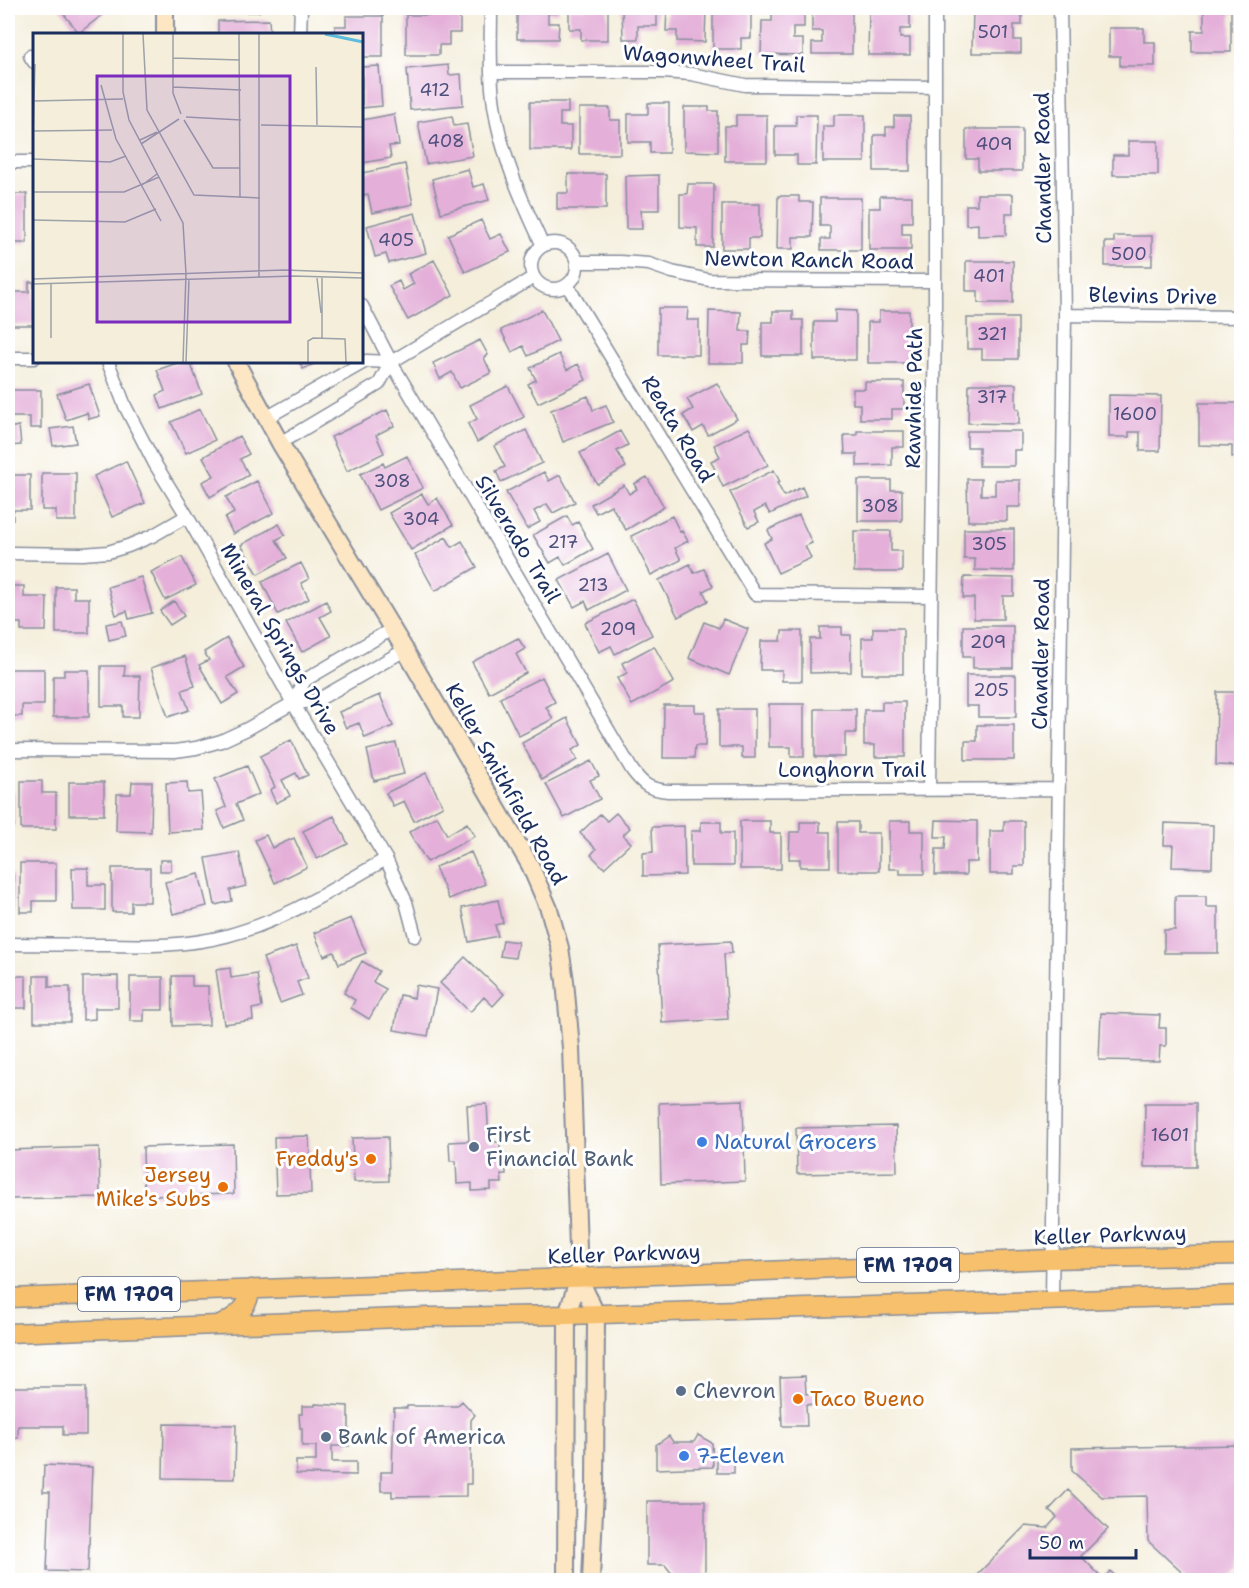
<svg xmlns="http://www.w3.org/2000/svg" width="1249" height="1588" font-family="'Shantell Sans',sans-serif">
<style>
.building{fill:#e4b0d9}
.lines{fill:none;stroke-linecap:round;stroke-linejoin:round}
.street-casing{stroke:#888e9c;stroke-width:15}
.secondary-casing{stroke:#888e9c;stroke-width:20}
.primary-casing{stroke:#888e9c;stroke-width:21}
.street{stroke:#fff;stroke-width:12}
.secondary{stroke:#fce6c4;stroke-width:16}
.primary{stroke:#f7c06c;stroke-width:18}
.shop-dot{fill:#3f7fe0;stroke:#fff;stroke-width:2}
.service-dot{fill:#5c6f8a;stroke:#fff;stroke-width:2}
.food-dot{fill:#e8710a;stroke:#fff;stroke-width:2}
.labels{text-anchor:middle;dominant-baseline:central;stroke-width:6;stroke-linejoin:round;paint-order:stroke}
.number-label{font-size:18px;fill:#4d4f7d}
.shield{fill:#fff;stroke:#5f6d8e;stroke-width:1.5}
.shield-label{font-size:20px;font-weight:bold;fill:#1b2f5e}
.street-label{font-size:21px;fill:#1b2f5e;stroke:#fff}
.service-label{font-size:21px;fill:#4e5e75;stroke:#fff;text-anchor:start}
.shop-label{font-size:21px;fill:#366cbe;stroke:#fff;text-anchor:start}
.food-label{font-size:21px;fill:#c56008;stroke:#fff;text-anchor:end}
.inset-river{fill:none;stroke:#5ebddc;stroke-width:3}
.inset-road{fill:none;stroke:#9da2a9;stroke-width:1.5}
.view{fill:#7b2cbf;fill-opacity:0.15;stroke:#7b2cbf;stroke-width:3}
.inset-edge{fill:none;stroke:#1b2f5e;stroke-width:3}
</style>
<rect width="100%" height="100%" fill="#fff"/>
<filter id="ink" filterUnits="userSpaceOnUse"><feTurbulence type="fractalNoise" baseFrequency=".0167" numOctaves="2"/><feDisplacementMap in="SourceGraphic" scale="12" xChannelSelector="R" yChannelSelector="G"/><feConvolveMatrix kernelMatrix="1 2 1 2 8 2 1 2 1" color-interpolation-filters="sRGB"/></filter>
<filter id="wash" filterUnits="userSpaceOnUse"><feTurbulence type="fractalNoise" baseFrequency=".008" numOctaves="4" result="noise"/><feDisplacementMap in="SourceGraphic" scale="24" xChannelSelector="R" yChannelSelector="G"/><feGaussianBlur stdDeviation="1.35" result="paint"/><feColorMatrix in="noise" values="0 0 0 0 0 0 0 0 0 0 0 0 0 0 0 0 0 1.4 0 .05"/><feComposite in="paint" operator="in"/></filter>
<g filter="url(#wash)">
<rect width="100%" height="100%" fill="#f4eedb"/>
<g id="blocks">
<!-- building -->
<path class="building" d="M59,8H111L79,33Z
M221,8H259V12H221Z
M517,8H558V13H548V23H559L558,39H517Z
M569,8H608V40H581V29H569Z
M622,8H657V26H638V39H623Z
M667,8H706L705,42L677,41V31H666Z
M713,8H751V38H741V49H713Z
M772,8H804V27H793V39H803V55L761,54L762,21H772Z
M812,8H852V54H812V43H822V31H812Z
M879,8H910V29H900V38H910V55H868L869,12H879Z
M973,8H989V13H1005V8H1022V25H1014V40H1021V53H972Z
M1204,10H1231V52H1192V31H1204Z
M406,15H460V33H449V45H439V55H406Z
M346,16H383V57H362V34H335V26H346Z
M269,20L270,34H218V21Z
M1109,28H1144V42H1155V66H1120V56H1109Z
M448,65L449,75L461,74L463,105L410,110L407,69Z
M379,66L382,106L362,108V67Z
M530,102H568V113H560V126H571V150H530Z
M648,103H669V153H650V142H628V114H648Z
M684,107H709V111H718V152L684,151Z
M579,108H610V120H620V154H579Z
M394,114L399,145L389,146L391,158L362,163V120Z
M736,115H767V161H725V126H736Z
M796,115H817L816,165H797V155H775V126H796Z
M834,115H865V162H823V126H834Z
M452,116L454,126L467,124L473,156L426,164L418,122Z
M894,116H910V171H874V135H886V127H894Z
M966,129H1022V171H978V159H966Z
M1128,141H1158V175H1113V155H1128Z
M405,164L413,204L372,213L368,194L362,195V173Z
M468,169L473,187L484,184L489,200L441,213L432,179Z
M568,174H606V209H557V193H568Z
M659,175V210H641L642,229H626L625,176Z
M688,184H714L713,247H697V228L680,227V194H687Z
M8,194H27V243H8Z
M977,194H1013V213H1006V235L978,236V224L966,225V205H977Z
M778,196H799V202H813L812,237H793V249H777Z
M880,196H912V222H902V234H911V250H869V208H880Z
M820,198H861V250H821V239H830V226H820Z
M722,204H760V238H749V249H722Z
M415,213L426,253L389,263L386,254L375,257L367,226Z
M481,220L490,239L501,234L510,252L465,272L448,235Z
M1114,236H1152V266H1105V242H1114Z
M434,260L453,295L408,320L389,286L399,281L403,290L414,284L408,274Z
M966,261H1013V303H978V291H966Z
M29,282H34V325H10V292H29Z
M658,308H688L687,320H699V355H658Z
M542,310L558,341L528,356L523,346L512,352L501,330Z
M835,310L856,311V360H814V322H835Z
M709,311L741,312L740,331H750L749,345H743V363H708Z
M773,311H793V320H803V356H762V322H773Z
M879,311H909V363H868V322H879Z
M967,318H1018V359H982V349H967Z
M480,340L488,355L484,358L491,373L460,388L452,372L440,379L433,363Z
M559,354L567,370L578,364L586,380L538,403L528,384L536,380L530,368Z
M180,362H190L202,394L162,409L157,395L165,391L157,370Z
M299,362H318L303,369Z
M865,382H904V409H892V419H860V404H853V389H865Z
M717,383L737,419L708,435L703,426L693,432L683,415L693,409L687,399Z
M89,384L100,416L89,419L87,413L66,420L57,394Z
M969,384H1016V409H1019V424L968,423Z
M508,386L524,417L477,442L468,424L477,419L470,405Z
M8,390H41V428H30V417H8Z
M1109,395L1161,396L1160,451H1140V432H1129V437H1109Z
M588,396L593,410L606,405L613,422L563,442L551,410Z
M1199,403H1242V457H1232V446L1199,445Z
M200,409L215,440L186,453L171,422Z
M387,410L394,426L376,435L384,453L347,471L331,437Z
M19,426L21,445L8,446V428Z
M73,426L76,443L53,446L50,429Z
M749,428L768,465L723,487L711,461L720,457L714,445Z
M526,430L542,463L501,482L496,471L505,467L494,446Z
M620,431L628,445L617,451L626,467L597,484L580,453Z
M857,431H904V447H892V465L857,466V454H845L844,435H857Z
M967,431H1021V450H1014V466H979V447H967Z
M239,436L249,454L240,459L249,475L210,497L202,482L214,476L203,457Z
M407,456L423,488L378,510L360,474L383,463L385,467Z
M126,461L145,503L112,517L94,476Z
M774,470L780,482L777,483L784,496L802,487L806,496L770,514L765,506L754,512L759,522L748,527L730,492Z
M544,472L549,481L560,475L575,502L553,513L547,504L534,511L540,522L527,529L506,492Z
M42,473H76V521H56V510H42Z
M8,475H30V510H13V520H8Z
M647,477L664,507L626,530L611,505L596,513L591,504L624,485L629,494L637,489L634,484Z
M967,479H981V495H995V480H1020V507H1007V521H968Z
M858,480H891V490H902V521H858Z
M257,481L274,513L233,534L225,518L234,513L226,497Z
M422,494L428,504L437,498L453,525L411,550L389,513Z
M799,515L812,543L805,546L811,558L778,573L764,543L772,539L768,530Z
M567,516L572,525L578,522L593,549L565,565L560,557L550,563L533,535Z
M672,516L680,532L682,531L688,541L675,548L681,560L651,575L631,536Z
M279,524L285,535L276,540L287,558L258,574L241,545Z
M964,529H1014V571L975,570V559H964Z
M854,531H891V551H902V572H854Z
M446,537L452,547L462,541L477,567L435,591L415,555Z
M608,554L626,590L589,610L585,601L574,607L559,580Z
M182,557L196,585L165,600L151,572Z
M301,563L309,579L301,583L309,599L278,614L262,582Z
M690,564L694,573L704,569L713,586L703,591L708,601L678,617L659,580Z
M141,577L152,613L129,619L127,611L116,615L108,587Z
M964,577L1014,578V596H1003V619H974V598H963Z
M12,586H24V597H47L46,631H21V623H12Z
M56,587H74V598H89V633H56Z
M633,599L652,635L615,654L611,646L599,652L585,623Z
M174,601L184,616L170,625L160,611Z
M326,601L331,611L320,617L331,636L302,652L286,623Z
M723,619L748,629L729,675L689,658L704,622L719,628Z
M122,621L126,636L109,640L106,624Z
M963,626H1013V668H973V657H963Z
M820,627H842V635H851V672L810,673V639H820Z
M873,628H903V674H862V638H873Z
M782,631H802V681H782V670H760L761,641H781Z
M227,638L244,667L227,677L238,694L222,704L199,665L209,660L204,652Z
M518,638L525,649L516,654L526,673L489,693L472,662Z
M654,646L674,682L632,705L617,678L627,673L622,663Z
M185,656L195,686L182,690L189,710L168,717L151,668Z
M101,666H125L124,676H140L139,717H123V706H101Z
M9,669H44V705H22V716H9Z
M64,670H89V717H53V676H64Z
M966,675H1016V717H978V706H966Z
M542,677L555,702L546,707L553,719L519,736L500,698Z
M1217,692H1242V766L1216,765Z
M380,695L393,726L365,738L359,723L346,728L339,712Z
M882,702H905V757H875V745H864V710H882Z
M769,704H804V757H791V747H769Z
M664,705H695V712H705V746H695L694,758H663Z
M719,709H755V758H742V747H719Z
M815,709H856V733H845V757H815Z
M567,718L581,745L572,750L577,760L542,780L522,743Z
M977,725H1014V760H965V741H977Z
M291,740L308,775L299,779L296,773L282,780L290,796L276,803L270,790L275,787L260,756Z
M396,743L404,774L374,781L367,750Z
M591,761L599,776L590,780L600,799L564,818L546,784Z
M247,766L259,794L236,804L243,820L224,828L217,811L226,807L215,779Z
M426,773L443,806L414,821L404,801L393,806L386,793Z
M21,781H42V793H56V829H21Z
M69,782H104V815H69Z
M132,782H152L151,832L116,831L117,794H131Z
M187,782L188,793L201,792L204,830L168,832L166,783Z
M8,792H14V826H8Z
M616,813L630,828L623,835L631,843L604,868L591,855L596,849L580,833L600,814L607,821Z
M334,816L348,844L317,859L303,831Z
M437,816L447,835L467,823L475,836L427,862L409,832Z
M936,820L977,821V862H966V875H935L936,849H945L946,837H935Z
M740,821H770V833H781V869H740Z
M889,821H910V831H924V874H900V869H889Z
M1004,821H1024V866H1014V874H990V831H1004Z
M701,822H721V833H733V866H691V831H701Z
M800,822H820V832H830V867H800V859H789L790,832H800Z
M838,822H858V833H879V871H838Z
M1165,823L1213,825L1212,868L1172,867L1173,845H1164Z
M684,826L685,875L643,876V853L653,852L652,827Z
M266,835L272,848L294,838L307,867L275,883L255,840Z
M239,852L246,886L230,890L232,901L215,905L206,858Z
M471,852L485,884L449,899L435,867Z
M160,860H171V871H160Z
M20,863H56V901H33V912H20Z
M72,868H88V885H105V910H73Z
M112,868H150V902H131V912H112Z
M199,874L207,906L173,914L165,882Z
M8,875H13V912H8Z
M1175,896H1206V907H1218V953H1164V930H1175Z
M498,900L503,923L495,925L498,936L469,942L462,908Z
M351,918L366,953L339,964L334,952L324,956L314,933Z
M503,940L518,942L515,958L500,956Z
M731,941L732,953L724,954L728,1019L662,1023L658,945Z
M296,946L308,978L297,982L302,995L280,1003L263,958Z
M465,957L504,994L493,1006L484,997L470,1012L440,983Z
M362,961L379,971L373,982L386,989L369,1019L351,1008L355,1000L344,993Z
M230,968L231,978L257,974L262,1007L252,1009L253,1020L224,1024L216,970Z
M8,976H26V1008H8Z
M34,976H49V987H70V1022H34Z
M118,976V1008H95V1019L83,1020V977Z
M172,976H192V986H208L209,1025L173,1026Z
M130,977H163V1010H144V1021H130Z
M416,985L437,989L428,1036L394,1030L400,995L414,998Z
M1101,1013L1160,1015L1159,1028H1166V1046H1160L1159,1061L1099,1060Z
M743,1100L745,1181L661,1184L659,1103Z
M1145,1103H1196V1167H1144Z
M487,1104L489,1142H500V1152H505L506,1174H501L502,1183H491V1190L472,1191V1183L457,1184L456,1161H450L449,1142L469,1141L467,1105Z
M896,1126L897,1172L797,1174L796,1128Z
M309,1136L311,1193L276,1194L274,1137Z
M388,1137L389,1181L354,1182L352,1138Z
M233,1144L234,1194L144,1196L143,1147Z
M99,1147L100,1197L8,1199V1150Z
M805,1376L806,1394L815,1393V1404L806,1405L807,1426H782L780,1377Z
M8,1387H86V1435H63V1426H18V1438H8Z
M462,1401L475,1415L471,1420V1484H466V1496L392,1497V1491H381V1472H392L394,1408H407V1406H457Z
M315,1404L348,1406V1417H349V1446H332V1462H356V1475L296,1474V1461H316V1446H302V1428H300L299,1414H302V1406H315Z
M164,1424L236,1425L235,1479L163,1478Z
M698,1435L712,1443L713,1467L656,1469V1445L669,1436L673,1442H694Z
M1242,1445V1567L1229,1580H1190L1148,1541L1147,1496L1102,1497L1072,1471V1448Z
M717,1451H734V1473H717Z
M44,1465L92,1467L88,1572L47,1571L50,1492H43Z
M1068,1490L1108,1529L1081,1556L1103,1579L1110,1571L1120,1580H972L1025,1526L1047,1528L1057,1517L1049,1510Z
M647,1501H705V1580H677L665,1565H647Z
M8,1534H10V1557H8Z"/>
</g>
</g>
<g filter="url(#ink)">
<use href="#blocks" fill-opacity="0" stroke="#888e9c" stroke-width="1.5"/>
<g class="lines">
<defs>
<path id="street" d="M491,8C491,40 489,73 494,105C501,155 522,201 543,246
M300,34L301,8
M30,56L34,62
M491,72H663L691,74L745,85L935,87
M8,162H34
M531 266a23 23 0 1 1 46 0a23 23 0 1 1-46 0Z
M577,262H620L649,264L672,272L709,280L935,281
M567,285L755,594L931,596
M362,306L391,362L632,770C644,786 649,789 668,791L1058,789
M1065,315L1242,317
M8,358H34
M108,362L125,406L155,464L187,516L293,703L386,859L406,902L415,936
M266,418L366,361L391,362
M280,443L379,384L391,362L534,277
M8,553L83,554L108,552L128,546L152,536L187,516
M293,703L305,680L392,629
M8,750L175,751L196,748L221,741L247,729L293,703L316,701L405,650
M929,789L935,315V8
M8,944C41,944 75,945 108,945C148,946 187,946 226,936C284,921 335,888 386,859
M1052,1300L1065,315L1060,8"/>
<path id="secondary" d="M165,34V8
M236,362L280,443L405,650L530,865L549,909L560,948L565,981L571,1048L579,1277L567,1315L566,1580
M579,1277L596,1314L595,1488L591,1580"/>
<path id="primary" d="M8,1298L764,1271L1052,1259L1242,1255
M221,1325C237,1315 248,1309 251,1289
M8,1333L427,1317L567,1315L1242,1295"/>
</defs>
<!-- street casing -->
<use href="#street" class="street-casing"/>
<!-- secondary casing -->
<use href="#secondary" class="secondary-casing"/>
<!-- primary casing -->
<use href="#primary" class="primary-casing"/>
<!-- street -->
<use href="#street" class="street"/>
<!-- secondary -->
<use href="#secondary" class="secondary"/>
<!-- primary -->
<use href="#primary" class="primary"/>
</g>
</g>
<!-- markers -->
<g class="shop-dot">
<circle cx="702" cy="1142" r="6"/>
<circle cx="684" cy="1456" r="6"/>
</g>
<g class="service-dot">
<circle cx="474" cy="1147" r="6"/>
<circle cx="681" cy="1391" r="6"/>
<circle cx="326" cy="1437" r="6"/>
</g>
<g class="food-dot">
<circle cx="371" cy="1159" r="6"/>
<circle cx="223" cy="1187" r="6"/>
<circle cx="798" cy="1399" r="6"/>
</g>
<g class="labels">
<!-- number labels -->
<g class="number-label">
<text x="993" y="32">501</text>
<text x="435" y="90">412</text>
<text x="446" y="141">408</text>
<text x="994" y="144">409</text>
<text x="396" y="240">405</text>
<text x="1129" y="254">500</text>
<text x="989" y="276">401</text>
<text x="992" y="334">321</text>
<text x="992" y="397">317</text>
<text x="1135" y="414">1600</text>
<text x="392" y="481">308</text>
<text x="880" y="506">308</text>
<text x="421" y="519">304</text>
<text x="563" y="542">217</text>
<text x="989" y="544">305</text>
<text x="593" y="585">213</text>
<text x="618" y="629">209</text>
<text x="988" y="642">209</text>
<text x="991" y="690">205</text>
<text x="1170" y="1135">1601</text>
</g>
<!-- shield labels -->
<g class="shield">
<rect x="857" y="1248" width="102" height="34" rx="4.5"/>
<rect x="78" y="1277" width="102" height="34" rx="4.5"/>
</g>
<g class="shield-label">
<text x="908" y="1265">FM 1709</text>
<text x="129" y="1294">FM 1709</text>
</g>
<!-- street labels -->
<g class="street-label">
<text transform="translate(714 59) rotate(4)">Wagonwheel Trail</text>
<text transform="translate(1043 168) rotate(-91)">Chandler Road</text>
<text transform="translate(809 260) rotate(1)">Newton Ranch Road</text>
<text transform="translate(1153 296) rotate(1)">Blevins Drive</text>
<text transform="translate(914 398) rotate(-89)">Rawhide Path</text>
<text transform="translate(678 429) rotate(59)">Reata Road</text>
<text transform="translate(518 539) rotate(59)">Silverado Trail</text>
<text transform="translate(280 639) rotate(60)">Mineral Springs Drive</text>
<text transform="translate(1041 654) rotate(-89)">Chandler Road</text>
<text x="852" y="770">Longhorn Trail</text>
<text transform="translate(506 784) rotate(61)">Keller Smithfield Road</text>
<text transform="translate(1110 1235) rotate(-2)">Keller Parkway</text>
<text transform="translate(624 1254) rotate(-2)">Keller Parkway</text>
</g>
<!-- service labels -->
<g class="service-label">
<text x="486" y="1135">First<tspan x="486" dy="24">Financial Bank</tspan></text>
<text x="693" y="1391">Chevron</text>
<text x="338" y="1437">Bank of America</text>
</g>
<!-- shop labels -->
<g class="shop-label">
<text x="714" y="1142">Natural Grocers</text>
<text x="696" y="1456">7-Eleven</text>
</g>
<!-- food labels -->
<g class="food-label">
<text x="359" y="1159">Freddy's</text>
<text x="211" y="1175">Jersey<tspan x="211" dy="24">Mike's Subs</tspan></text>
<text x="810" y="1399" text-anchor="start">Taco Bueno</text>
</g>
</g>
<!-- overview -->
<g transform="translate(33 33)">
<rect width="330" height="330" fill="#f4eedb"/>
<path class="inset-river" d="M292,1L330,9"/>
<path class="inset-road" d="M90,1V59L96,87L150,190L153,241L150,329M110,1L114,77L161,162L227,165M140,1V60L148,81M206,1L207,165M226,1V244M140,25L207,27M283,34L284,92M68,52L83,106L128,188M140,54L208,57M0,68L90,66M153,84L208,87M151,87L180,135H207M228,92L330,94M0,98L79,97M0,103L2,31M107,107L124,99M108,111L146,86M0,126L77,129L93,123M109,152L124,141M0,159H91L126,144M0,187L92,189L123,176M284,245L288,280M0,246L252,237L330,240M0,251L261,243L330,245M18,305V251M289,305V244M153,329L156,246M275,329V308L280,305L312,306L313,329"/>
<path class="view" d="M64,43H257V289H64Z"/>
<rect width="330" height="330" class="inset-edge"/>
</g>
<!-- margin -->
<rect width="1249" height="1588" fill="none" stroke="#fff" stroke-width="30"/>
<!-- scale -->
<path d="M1030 1549v9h106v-9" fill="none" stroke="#1b2f5e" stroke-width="3"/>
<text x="1039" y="1549" font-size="18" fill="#1b2f5e" stroke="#ffffff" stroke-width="4.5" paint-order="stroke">50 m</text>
</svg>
